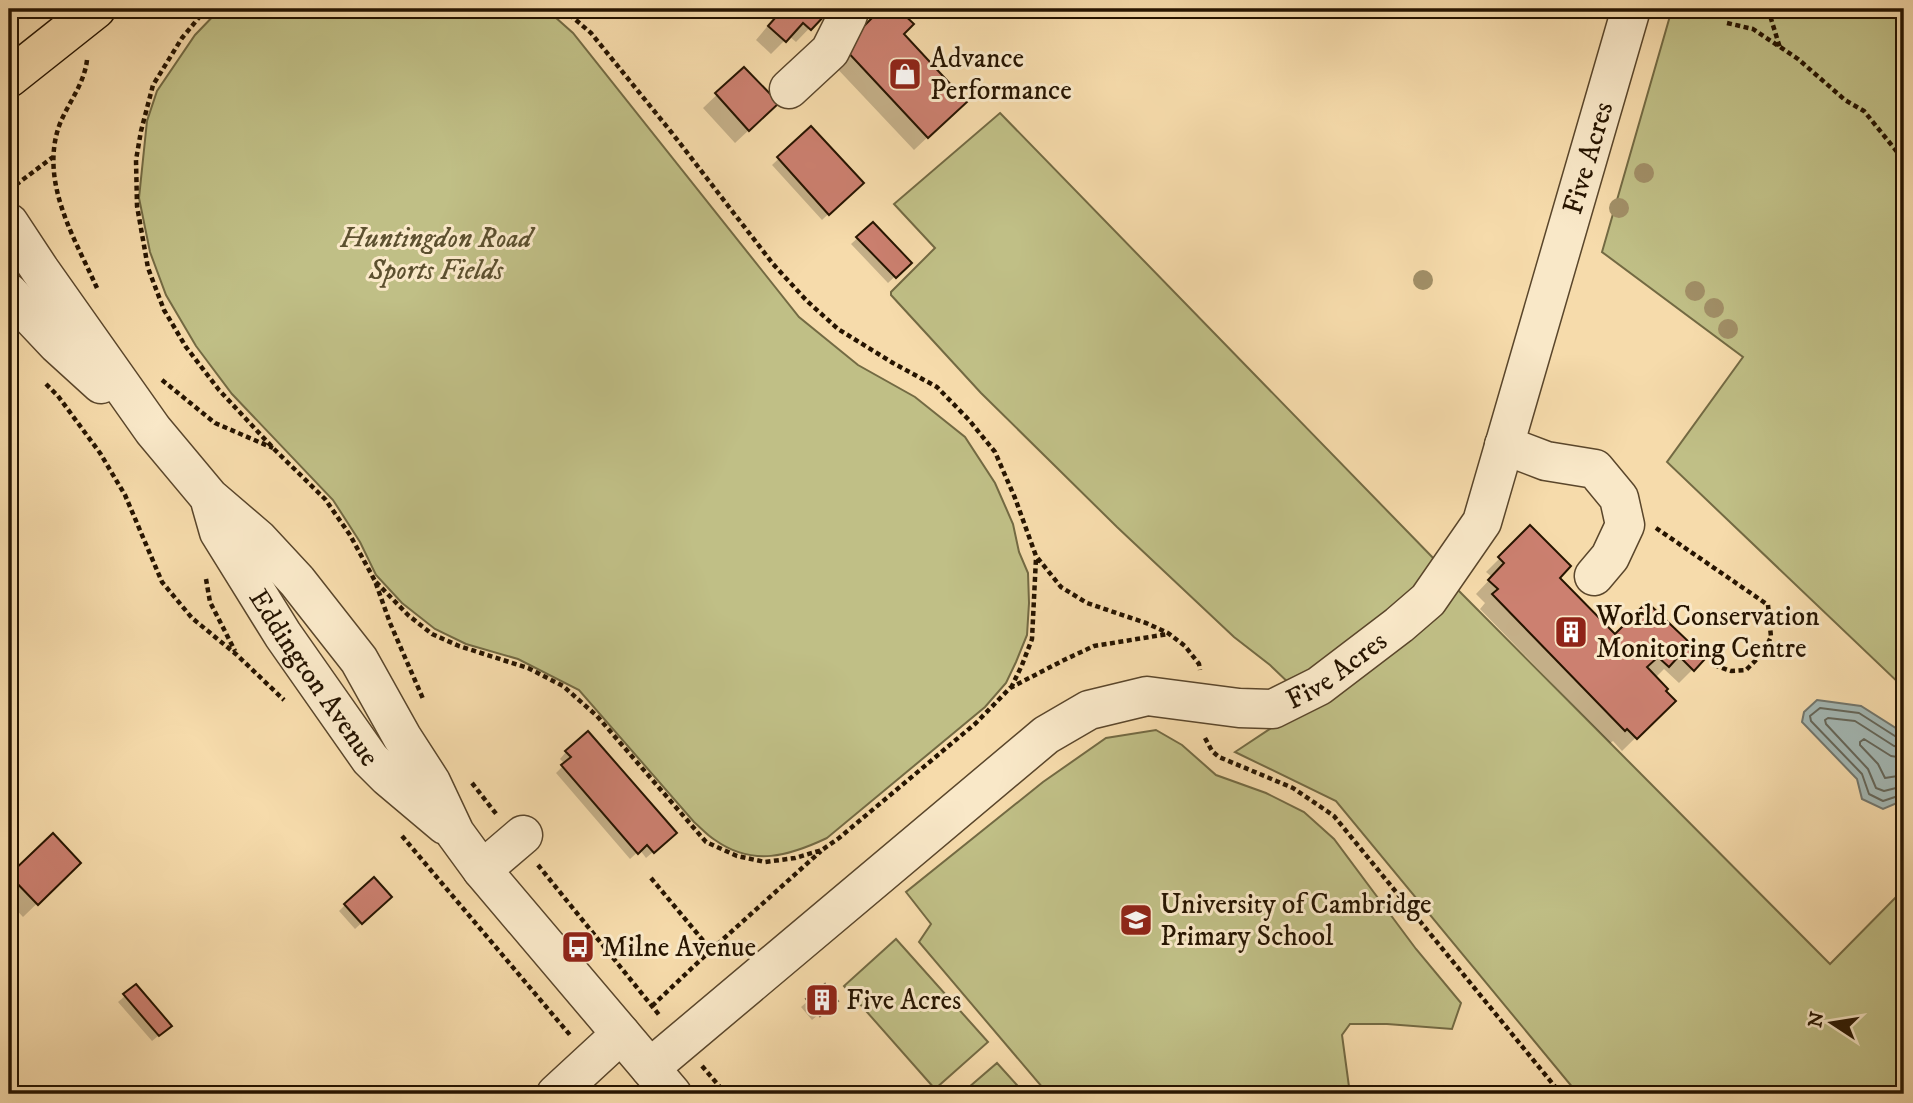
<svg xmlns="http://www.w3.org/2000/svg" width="1913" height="1103" font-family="'IM FELL DW Pica',serif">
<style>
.green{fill:#c0bf86;stroke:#736a43;stroke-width:2}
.water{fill:#a3b8b5;stroke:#71766d;stroke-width:2}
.shadow{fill:#0003}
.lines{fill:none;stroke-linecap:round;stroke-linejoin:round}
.shore{stroke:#64665a;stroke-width:2}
.building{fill:#cc8070;stroke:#261400;stroke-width:2}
.minor-casing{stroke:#5a462b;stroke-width:41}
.major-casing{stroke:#261400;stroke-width:41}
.path{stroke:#261400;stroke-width:4.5;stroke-dasharray:5 3.5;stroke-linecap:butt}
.minor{stroke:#f9e8c8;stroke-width:38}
.major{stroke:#f6dbab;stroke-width:38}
.tree{fill:#a18f67}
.labels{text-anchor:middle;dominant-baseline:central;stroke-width:6;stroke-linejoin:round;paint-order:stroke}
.poi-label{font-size:28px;fill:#261400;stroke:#f9e8c8;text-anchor:start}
.street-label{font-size:28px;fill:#261400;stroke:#f9e8c8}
.park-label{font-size:28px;font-style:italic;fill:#5c502f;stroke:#f9e8c8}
</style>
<rect width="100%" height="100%" fill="#f6dbab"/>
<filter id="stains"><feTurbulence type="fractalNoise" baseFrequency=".00286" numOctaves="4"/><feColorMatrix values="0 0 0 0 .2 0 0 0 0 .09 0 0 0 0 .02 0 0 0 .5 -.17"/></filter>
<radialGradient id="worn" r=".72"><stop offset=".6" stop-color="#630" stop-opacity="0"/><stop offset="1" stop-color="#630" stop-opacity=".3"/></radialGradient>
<!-- green -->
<path class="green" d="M220,9H546L573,33L799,317L858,365L915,397L965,437L995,483L1013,524L1019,552L1028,573L1029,603L1027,635L1016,662L1006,683L985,707L827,838C789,856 753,867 715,840C707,835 701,828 694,822L579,690L518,659L466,644L435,629L402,603L376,575L360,542L333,500L232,394L196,346L166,295L150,252L139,198L147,121L157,91L195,35Z
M1672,9H1904V688L1667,462L1743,357L1602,252Z
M1000,113L1438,563V579L1295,689L1270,665L1234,637L1117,527L981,393L891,295V292L935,248L894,204Z
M1458,590L1830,964L1904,889V1094H1578L1336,801L1235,752L1312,701Z
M1156,730L1182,745L1216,775L1266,793L1304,812L1334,839L1416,949L1461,1003L1452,1029L1387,1024H1350L1342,1035L1350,1094H1048L919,942L931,924L906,892L1043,782L1106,738Z
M896,939L988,1042L935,1089L844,986Z
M997,1063L1025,1094H961Z"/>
<!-- water -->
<path class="water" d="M1817,700L1861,706L1902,732L1904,736V800L1883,809L1862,799L1857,779L1802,722L1804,712Z"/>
<!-- shadow -->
<path class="shadow" d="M605,9H622L613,17Z
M782,9H817L823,14L796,42L789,36L771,54L756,40Z
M884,9H896L912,24L902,34L951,115L914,150L831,62Z
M744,69L763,117L735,143L703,108Z
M811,128L861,183L822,220L772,165Z
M873,224L909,263L888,283L851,244Z
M1530,528L1558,578L1615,637L1687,646L1702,660L1679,683L1664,669L1655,678L1664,691L1673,701L1622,751L1613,741L1610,743L1480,609L1485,603L1476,594L1492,577L1486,572Z
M566,752L668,839L646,858L640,850L630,859L556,773L565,764L560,759Z
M53,835L79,863L23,917L9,902V878Z
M383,903L355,929L339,911L345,905Z
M824,987L831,1004L812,1020L801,1007Z
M125,996L163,1032L152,1041L118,1002Z"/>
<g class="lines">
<!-- shore -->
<path class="shore" d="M1904,739L1898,738L1859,713L1820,708L1810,716L1811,721L1862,774L1869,794L1883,801L1904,794
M1904,748L1894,746L1855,721L1828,718L1825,720L1826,724L1868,769L1876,788L1884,791L1904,786
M1904,758L1891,756L1864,739L1860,742V745L1878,764L1885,778L1904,775"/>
</g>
<!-- building -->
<path class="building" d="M783,9H820L826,14L811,30L803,23L786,42L768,26Z
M881,9H898L914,24L904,34L967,102L928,138L843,47Z
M744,67L779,103L749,131L715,93Z
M811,126L864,183L829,215L777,157Z
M873,222L912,263L896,278L856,237Z
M1530,525L1571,566L1560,578L1615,634L1647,602L1691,644L1689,645L1704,660L1694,671L1679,656L1669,667L1658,657L1647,667L1668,689L1666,691L1676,701L1637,739L1627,729L1625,731L1492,594L1498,589L1488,580L1504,563L1498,557Z
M588,731L677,833L654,853L647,845L638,854L561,765L571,757L565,751Z
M53,833L81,863L38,905L9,875Z
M374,877L392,897L362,924L344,904Z
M136,984L172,1026L159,1036L123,994Z
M825,984L838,1001L820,1016L806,999Z"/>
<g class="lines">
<defs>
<g id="minor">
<path d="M789,89L830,51L848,15L847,9"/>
<path d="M9,223L40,270L153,430L209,497L258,539L297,581L359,660L402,737L431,782L455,833L482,870L672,1094"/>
<path d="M9,293L57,344L101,384"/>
<path d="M1504,445L1546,461L1595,469L1619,498L1625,525L1610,557L1594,576"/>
<path id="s1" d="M211,504L219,532L283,635L370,759L388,777L445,825"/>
<path d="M482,870L523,835"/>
<path id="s2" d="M650,1068L1046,735L1089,710L1147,696L1239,708L1273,709L1319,686L1399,625L1428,600L1482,522L1631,9"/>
<path d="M556,1094L621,1034"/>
</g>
<path id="major" d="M9,78L96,9"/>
</defs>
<!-- minor casing -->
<use href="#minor" class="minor-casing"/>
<!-- major casing -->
<use href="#major" class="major-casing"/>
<!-- path -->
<path class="path" d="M206,9L182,38L153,85L141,131L136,160L137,206L148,268L164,310L186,347L219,390L274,449L325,499L350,535L375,581L390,623L424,701
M563,9L591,33L672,133L773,264L807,301L838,329L893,363L937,387L969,420L995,452L1015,498L1036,556L1061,587L1087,603L1146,623L1168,633L1185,646L1199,664L1200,670
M1768,9L1780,48
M1727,23L1753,29L1798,59L1845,100L1864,111L1898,153L1904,158
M87,60C84,86 66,105 58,129C41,185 75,239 97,288
M9,190L53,157
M162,380L215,423L273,448
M46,384L58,396L100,453L125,495L162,582L192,618L237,655L284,700
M1656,528L1768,605L1771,637L1763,653L1746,670L1731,671L1714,665
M206,579L210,602L235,651
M376,582L408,615L432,634L459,646L528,668L563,686L597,716L706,842L737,856L765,862L795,858L822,850L839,838L976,723L1010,688L1064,660L1094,646L1168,634
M1011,688L1022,665L1032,639L1036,558
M1205,738L1212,751L1219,757L1293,788L1334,816L1561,1094
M472,783L497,815
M402,836L570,1035
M538,865L660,1016
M651,878L711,950L821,851
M652,1006L711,950
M702,1066L726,1094"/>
<!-- minor -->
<use href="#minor" class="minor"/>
<!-- major -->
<use href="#major" class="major"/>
</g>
<!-- trees -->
<g class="tree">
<circle cx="1644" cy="173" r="10"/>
<circle cx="1619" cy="208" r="10"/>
<circle cx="1423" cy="280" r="10"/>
<circle cx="1695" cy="291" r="10"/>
<circle cx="1714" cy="308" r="10"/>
<circle cx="1728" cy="329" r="10"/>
</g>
<!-- icons -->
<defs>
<symbol id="shop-square" viewBox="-11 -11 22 22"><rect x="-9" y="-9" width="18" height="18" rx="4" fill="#8f2418" stroke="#f9e8c8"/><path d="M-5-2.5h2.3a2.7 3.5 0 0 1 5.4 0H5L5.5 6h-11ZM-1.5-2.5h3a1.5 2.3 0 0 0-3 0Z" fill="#fff"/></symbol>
<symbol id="building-square" viewBox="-11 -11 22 22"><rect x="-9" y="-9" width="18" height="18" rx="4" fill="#8f2418" stroke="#f9e8c8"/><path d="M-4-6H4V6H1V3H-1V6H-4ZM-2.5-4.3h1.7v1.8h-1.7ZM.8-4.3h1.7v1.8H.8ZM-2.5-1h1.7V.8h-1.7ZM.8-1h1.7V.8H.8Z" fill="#fff"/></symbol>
<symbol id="school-square" viewBox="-11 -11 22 22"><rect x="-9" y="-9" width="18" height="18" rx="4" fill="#8f2418" stroke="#f9e8c8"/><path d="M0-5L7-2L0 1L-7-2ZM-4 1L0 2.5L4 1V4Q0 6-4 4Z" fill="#fff"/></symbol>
<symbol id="bus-square" viewBox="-11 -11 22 22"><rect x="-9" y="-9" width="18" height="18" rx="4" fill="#8f2418" stroke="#f9e8c8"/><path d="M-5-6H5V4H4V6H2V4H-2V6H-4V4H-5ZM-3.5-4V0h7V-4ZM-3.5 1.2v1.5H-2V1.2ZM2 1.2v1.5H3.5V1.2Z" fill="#fff"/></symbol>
</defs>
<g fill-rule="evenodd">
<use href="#shop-square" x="886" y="55" width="38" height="38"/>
<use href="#building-square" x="1552" y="613" width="38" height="38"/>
<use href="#school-square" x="1117" y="901" width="38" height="38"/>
<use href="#bus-square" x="559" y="928" width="38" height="38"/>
<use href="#building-square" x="803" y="981" width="38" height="38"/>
</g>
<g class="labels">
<!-- poi labels -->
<g class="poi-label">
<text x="930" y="58">Advance<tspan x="930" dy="32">Performance</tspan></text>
<text x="1596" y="616">World Conservation<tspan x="1596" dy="32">Monitoring Centre</tspan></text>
<text x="1160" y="904">University of Cambridge<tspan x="1160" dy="32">Primary School</tspan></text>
<text x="602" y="947">Milne Avenue</text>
<text x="846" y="1000">Five Acres</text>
</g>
<!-- street labels -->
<g class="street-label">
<text stroke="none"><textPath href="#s2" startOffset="1418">Five Acres</textPath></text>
<text stroke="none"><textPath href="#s2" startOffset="828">Five Acres</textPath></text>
<text stroke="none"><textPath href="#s1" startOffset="203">Eddington Avenue</textPath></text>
</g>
<!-- park labels -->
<g class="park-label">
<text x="436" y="238">Huntingdon Road<tspan x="436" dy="32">Sports Fields</tspan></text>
</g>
</g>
<!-- margin -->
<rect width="1913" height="1103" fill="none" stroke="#f6dbab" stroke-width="35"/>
<rect x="10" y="10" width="1892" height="1082" fill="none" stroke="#261400" stroke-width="3.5"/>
<rect x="18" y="18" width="1878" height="1068" fill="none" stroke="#261400" stroke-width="2"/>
<!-- north arrow -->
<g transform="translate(1832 1023) rotate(282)" stroke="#f9e8c8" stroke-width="5" paint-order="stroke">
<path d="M0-5L12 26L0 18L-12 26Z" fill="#261400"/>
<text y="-10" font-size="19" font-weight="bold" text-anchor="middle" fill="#261400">N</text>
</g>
<rect width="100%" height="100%" filter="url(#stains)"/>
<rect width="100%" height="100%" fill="url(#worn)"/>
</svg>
